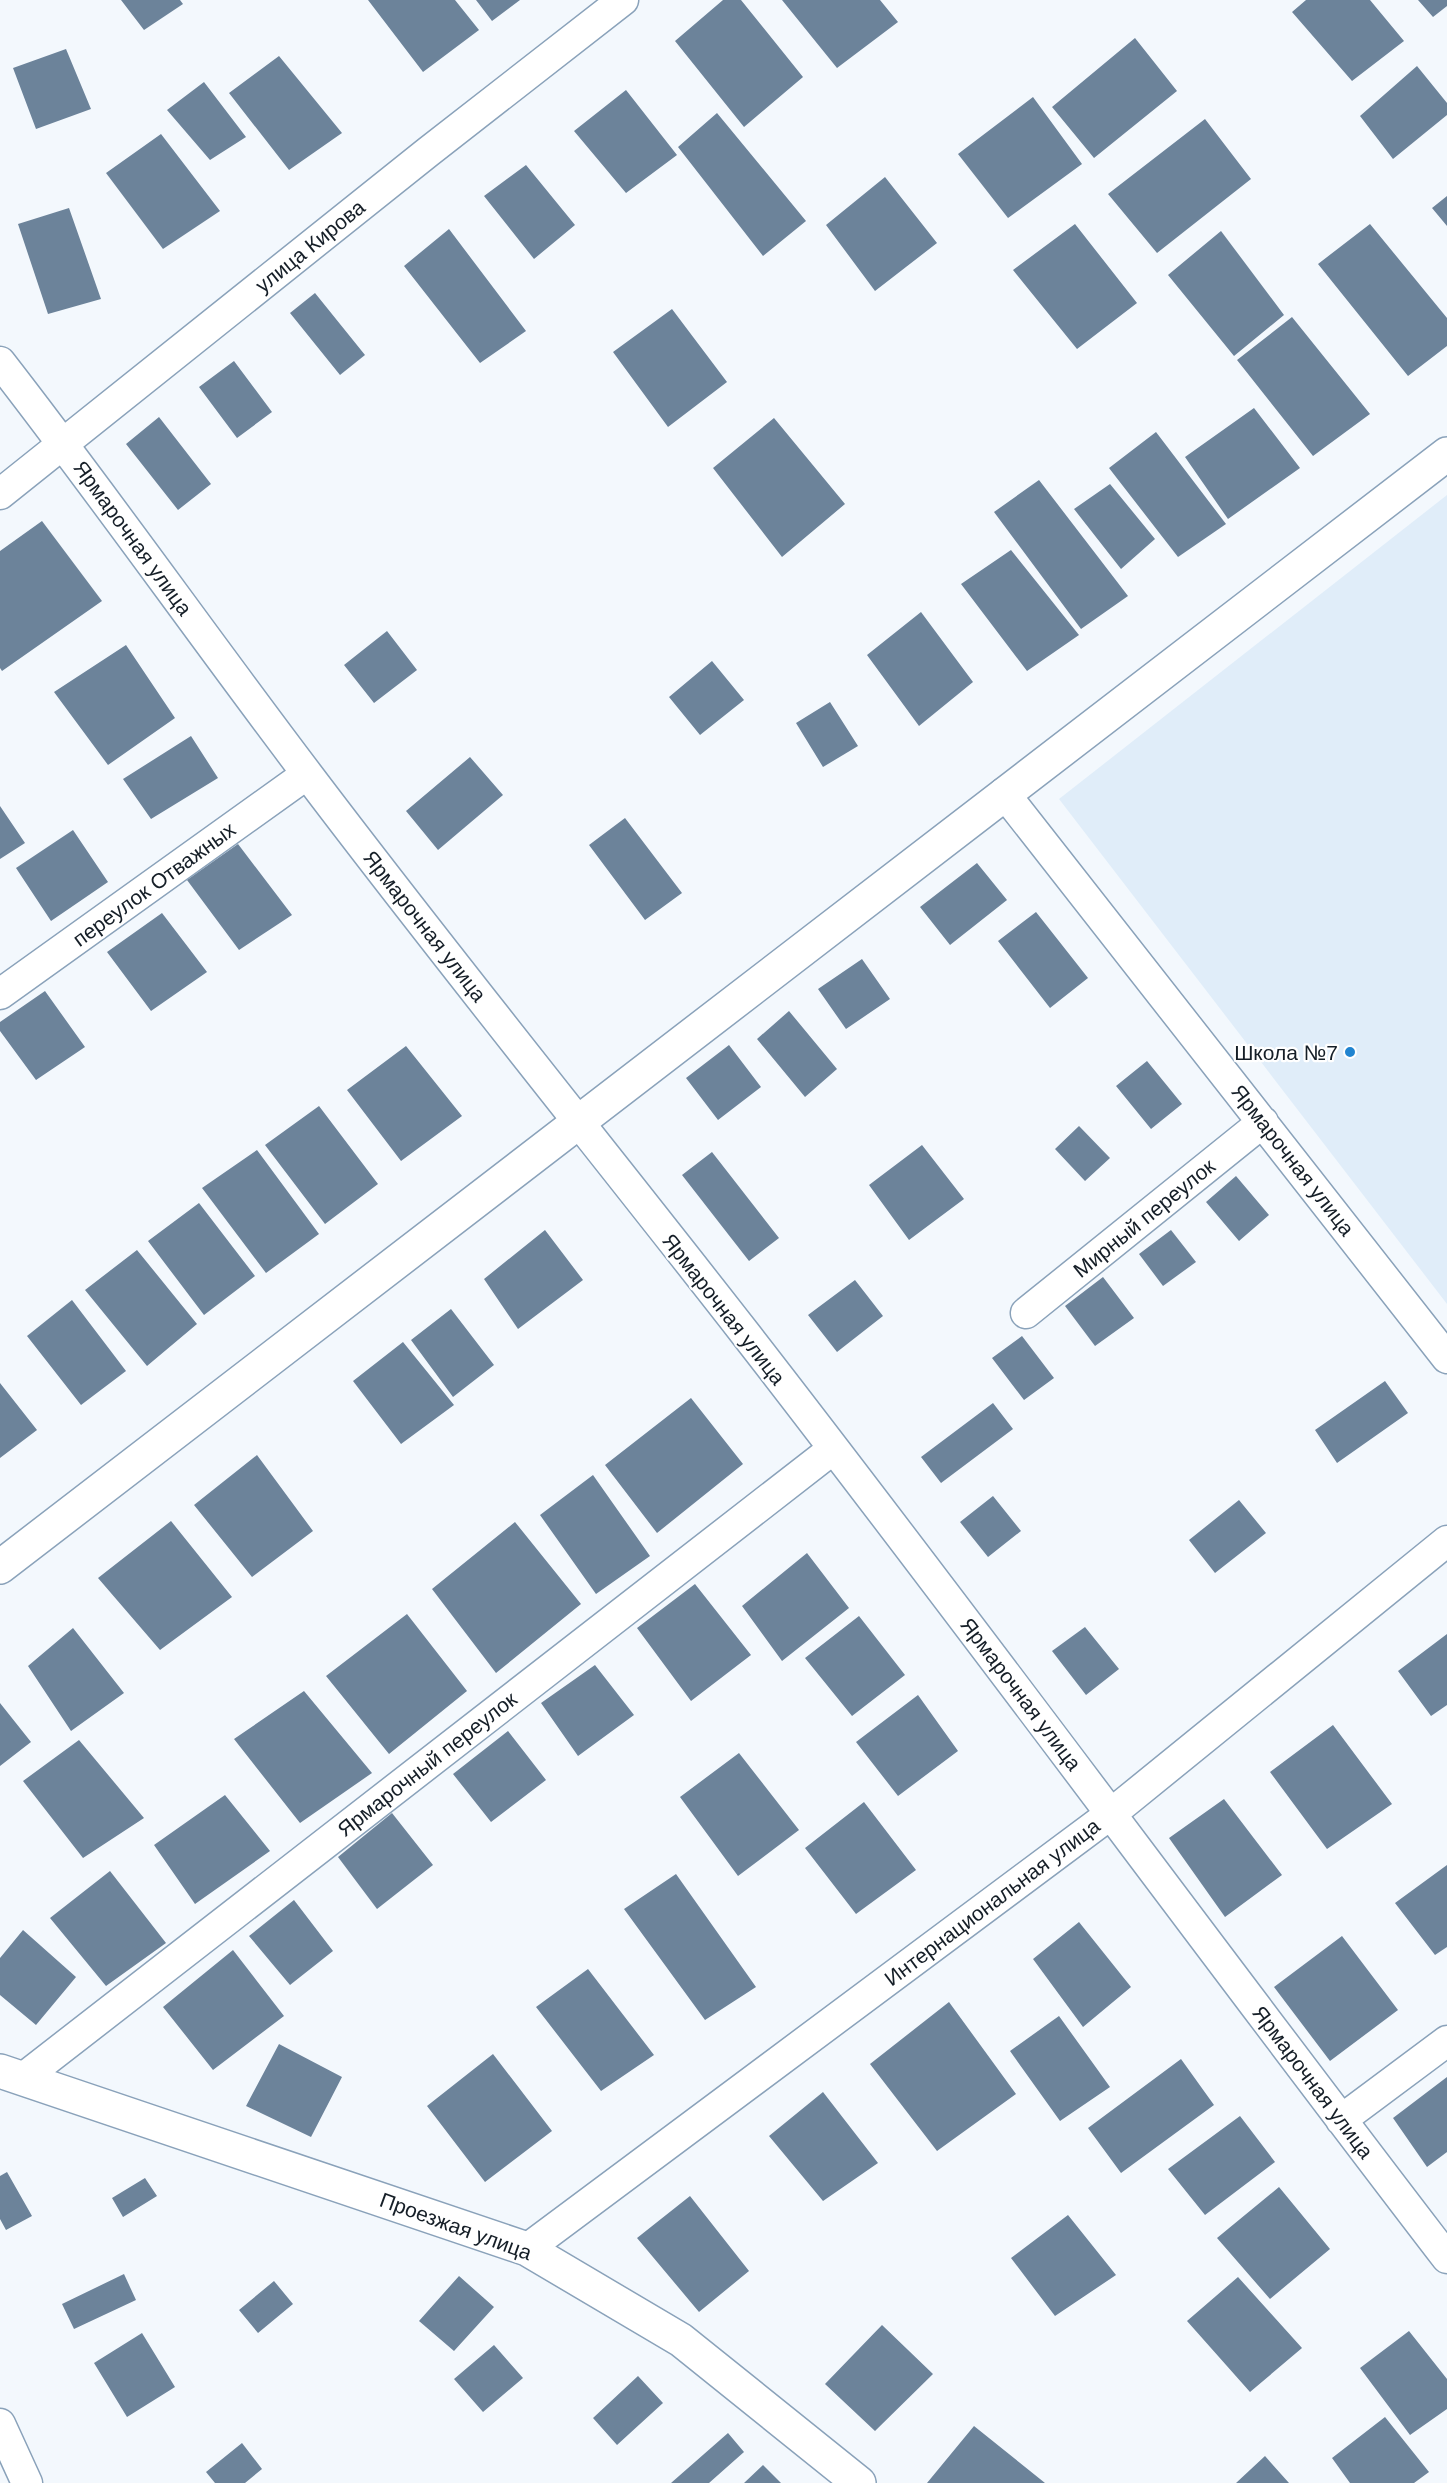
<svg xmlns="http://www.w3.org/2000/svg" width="1447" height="2483" font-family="Helvetica,sans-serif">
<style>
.built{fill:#e0edf9}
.building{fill:#6c839a}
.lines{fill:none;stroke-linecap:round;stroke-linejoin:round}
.minor-casing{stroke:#8aa2ba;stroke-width:33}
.secondary-casing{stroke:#8aa2ba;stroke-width:36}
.minor{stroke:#fff;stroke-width:30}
.secondary{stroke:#fff;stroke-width:33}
.poi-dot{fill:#2184d0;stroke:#fff;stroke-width:2}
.labels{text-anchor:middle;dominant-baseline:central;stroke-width:4.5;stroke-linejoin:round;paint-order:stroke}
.street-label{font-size:21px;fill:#151e27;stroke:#fff}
.poi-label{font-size:21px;fill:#151e27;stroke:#fff;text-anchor:end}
</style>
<rect width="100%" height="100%" fill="#f3f8fd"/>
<!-- built -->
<path class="built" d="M1447,495V1304L1059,799Z"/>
<!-- building -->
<path class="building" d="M121,0H180L183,4L144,30Z
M368,0H455L479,30L423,72Z
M476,0H520L492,21Z
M723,0H741L803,77L744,127L675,41Z
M782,0H880L898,22L837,68Z
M1306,0H1370L1404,41L1352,81L1292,12Z
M1418,0H1447V6L1433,17Z
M1135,38L1177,91L1094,158L1052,107Z
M66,49L91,109L36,129L13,68Z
M279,56L342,133L289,170L229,93Z
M1417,66L1447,103V115L1393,159L1360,116Z
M204,82L246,137L210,160L167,110Z
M626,90L677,155L626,193L574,131Z
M1033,97L1082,164L1008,218L958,154Z
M717,113L806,221L763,256L678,147Z
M1205,119L1251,179L1157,253L1108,194Z
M161,134L220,211L163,249L106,173Z
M526,165L575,225L534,259L484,196Z
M885,177L937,243L875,291L826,225Z
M1447,196V226L1432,208Z
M69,208L101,299L48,314L18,224Z
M1075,224L1137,303L1077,349L1013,270Z
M1370,224L1447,318V346L1408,376L1318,264Z
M449,229L526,331L480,363L404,266Z
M1221,231L1284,315L1234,356L1168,275Z
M315,293L365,355L340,375L290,313Z
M672,309L727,382L668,427L613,352Z
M1292,317L1370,414L1313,456L1237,360Z
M234,361L272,412L237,438L199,387Z
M1254,408L1300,468L1228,519L1185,457Z
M159,417L211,484L178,510L126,444Z
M774,418L845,504L782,557L713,468Z
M1156,432L1226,524L1178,557L1109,468Z
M1039,480L1128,596L1081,629L994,512Z
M1110,484L1155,539L1121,569L1074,509Z
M42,521L102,601L2,671L0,668V551Z
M1011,550L1079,635L1027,671L961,584Z
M921,612L973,682L919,726L867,655Z
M387,631L417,670L374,703L344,665Z
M126,645L175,718L108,765L54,692Z
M712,661L744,700L700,735L669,697Z
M830,702L858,746L823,767L796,723Z
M191,736L218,778L151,819L123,779Z
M470,757L503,795L438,850L406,811Z
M0,806L25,843L0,859Z
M625,818L682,893L645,920L589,845Z
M73,830L108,882L51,921L16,868Z
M238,844L292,915L239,950L187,880Z
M977,863L1007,900L950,945L920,907Z
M1036,912L1088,978L1050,1008L998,941Z
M162,913L207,972L151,1011L107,952Z
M862,959L890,999L846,1029L818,989Z
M45,991L85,1047L36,1080L0,1031V1022Z
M789,1011L837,1069L805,1097L757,1039Z
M729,1045L761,1087L718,1120L686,1078Z
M406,1046L462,1116L401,1161L347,1090Z
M1147,1061L1182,1104L1151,1129L1116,1086Z
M319,1106L378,1184L325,1224L265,1145Z
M1079,1126L1110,1158L1085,1181L1055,1149Z
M922,1145L964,1199L909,1240L869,1185Z
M257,1150L319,1234L266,1273L202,1188Z
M712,1152L779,1238L749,1261L682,1175Z
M1236,1176L1269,1215L1239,1241L1206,1202Z
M199,1203L255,1276L204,1315L148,1241Z
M545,1230L583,1280L518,1329L484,1279Z
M1171,1230L1196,1262L1163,1286L1139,1254Z
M137,1250L197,1324L147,1366L85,1290Z
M1103,1277L1134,1318L1095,1346L1065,1306Z
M855,1280L883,1316L837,1352L808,1315Z
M72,1300L126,1371L81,1405L27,1336Z
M451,1309L494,1365L453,1397L411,1340Z
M1022,1336L1054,1378L1024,1400L992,1358Z
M403,1342L454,1405L401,1444L353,1381Z
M1385,1381L1408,1413L1337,1463L1315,1430Z
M0,1383L37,1430L0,1458Z
M691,1398L743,1464L657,1533L605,1465Z
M993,1403L1013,1429L941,1483L921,1457Z
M257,1455L313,1531L252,1577L194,1505Z
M593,1475L650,1556L596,1594L540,1515Z
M993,1496L1021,1531L988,1557L960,1522Z
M1239,1500L1266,1533L1215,1573L1189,1540Z
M171,1521L232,1597L160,1650L98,1578Z
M515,1522L581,1604L496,1673L432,1589Z
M807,1553L849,1608L782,1661L742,1606Z
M695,1584L751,1655L691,1701L637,1628Z
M407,1614L467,1691L389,1754L326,1676Z
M859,1616L905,1675L852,1716L805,1658Z
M1085,1627L1119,1669L1086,1695L1052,1651Z
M73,1628L124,1693L71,1731L28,1666Z
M1447,1634V1705L1431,1716L1398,1671Z
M595,1665L634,1715L578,1756L541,1703Z
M304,1691L372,1773L300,1823L234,1739Z
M918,1695L958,1751L898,1796L856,1742Z
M0,1703L31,1742L0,1766Z
M1333,1725L1392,1804L1327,1849L1270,1772Z
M508,1731L546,1780L491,1822L453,1774Z
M79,1740L144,1818L83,1858L23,1781Z
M739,1753L799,1830L738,1876L680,1797Z
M225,1795L270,1851L195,1904L154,1845Z
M1224,1799L1282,1875L1225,1917L1169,1838Z
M864,1802L916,1870L856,1914L805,1848Z
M392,1813L433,1865L377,1909L338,1857Z
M1447,1865V1947L1435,1955L1395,1903Z
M110,1871L166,1943L106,1986L50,1918Z
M676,1874L756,1987L705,2020L624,1909Z
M294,1900L333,1951L290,1985L249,1936Z
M1079,1922L1131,1987L1083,2027L1033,1959Z
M23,1930L76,1977L36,2025L0,1995V1958Z
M1342,1936L1398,2010L1330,2061L1274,1987Z
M233,1950L284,2016L213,2070L163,2007Z
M588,1969L654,2055L601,2091L536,2007Z
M949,2002L1016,2094L937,2151L870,2064Z
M1059,2016L1110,2087L1060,2121L1010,2051Z
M279,2044L342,2077L311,2137L246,2106Z
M493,2054L552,2131L485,2182L427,2106Z
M1181,2059L1214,2105L1121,2173L1088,2128Z
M1447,2077V2152L1427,2167L1393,2118Z
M823,2092L878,2163L823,2201L769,2136Z
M1240,2116L1275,2162L1205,2215L1168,2169Z
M7,2172L32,2216L6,2230L0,2219V2176Z
M145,2178L157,2196L123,2217L112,2198Z
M1279,2187L1330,2249L1270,2299L1217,2238Z
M690,2196L749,2271L699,2312L637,2238Z
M1068,2215L1116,2275L1055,2316L1011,2258Z
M124,2274L136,2300L74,2329L62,2304Z
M459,2276L494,2307L454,2351L419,2321Z
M1238,2277L1302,2348L1250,2392L1187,2321Z
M274,2281L293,2304L258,2333L239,2310Z
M882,2325L933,2374L875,2431L825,2384Z
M1409,2331L1447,2379V2409L1410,2435L1360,2368Z
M142,2333L175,2387L127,2417L94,2363Z
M494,2345L523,2378L483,2412L454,2379Z
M638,2376L663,2403L617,2445L593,2418Z
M1385,2417L1429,2472L1414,2483H1350L1332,2458Z
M974,2426L1045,2483H927Z
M728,2433L744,2452L709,2483H671Z
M242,2443L262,2469L245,2483H215L206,2472Z
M1265,2456L1289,2483H1236Z
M763,2465L781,2483H744Z"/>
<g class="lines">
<defs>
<path id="minor" d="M0,362C105,497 204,638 308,775C450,963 599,1146 744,1332C982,1638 1211,1951 1447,2258
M0,494L428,152L623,0
M1004,793L1447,1358
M0,994L307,774
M1026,1313L1263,1122
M22,2079L833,1449
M1341,2120L1447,2041
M527,2249L1112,1813L1447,1541
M0,2424L27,2483"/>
<path id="secondary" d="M0,1567L1447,454
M0,2071L527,2249L681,2340L859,2483"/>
</defs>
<!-- minor casing -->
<use href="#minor" class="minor-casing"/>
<!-- secondary casing -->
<use href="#secondary" class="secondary-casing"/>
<!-- minor -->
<use href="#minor" class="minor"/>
<!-- secondary -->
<use href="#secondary" class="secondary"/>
</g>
<!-- markers -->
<circle class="poi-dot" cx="1350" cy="1052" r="6"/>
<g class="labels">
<!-- street labels -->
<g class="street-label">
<text transform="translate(310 246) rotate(-39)">улица Кирова</text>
<text transform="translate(133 538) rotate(54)">Ярмарочная улица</text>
<text transform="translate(154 884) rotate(-36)">переулок Отважных</text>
<text transform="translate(425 926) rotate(52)">Ярмарочная улица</text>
<text transform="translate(1293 1160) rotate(52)">Ярмарочная улица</text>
<text transform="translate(1144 1218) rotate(-39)">Мирный переулок</text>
<text transform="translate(724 1309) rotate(52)">Ярмарочная улица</text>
<text transform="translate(1021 1694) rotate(53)">Ярмарочная улица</text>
<text transform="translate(427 1764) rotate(-38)">Ярмарочный переулок</text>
<text transform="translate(992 1902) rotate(-37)">Интернациональная улица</text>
<text transform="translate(1313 2082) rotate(53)">Ярмарочная улица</text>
<text transform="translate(456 2226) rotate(20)">Проезжая улица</text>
</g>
<!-- poi labels -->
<g class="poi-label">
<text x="1338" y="1052">Школа №7</text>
</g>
</g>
</svg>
